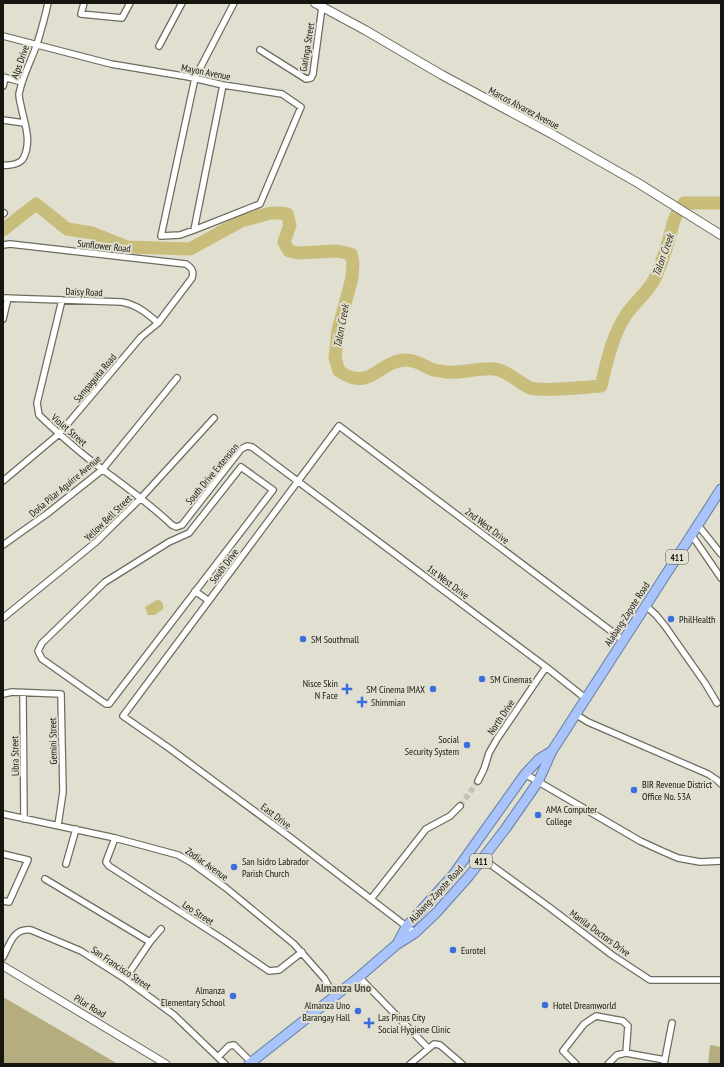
<svg xmlns="http://www.w3.org/2000/svg" width="724" height="1067" font-family="'PT Sans Narrow',sans-serif">
<style>
.green{fill:#b5ad7f}
.water{fill:#c8bd7b}
.lines{fill:none;stroke-linecap:round;stroke-linejoin:round}
.river{stroke:#c8bd7b;stroke-width:13}
.minor-tunnel{stroke:#c3c1b3;stroke-width:5.5;stroke-dasharray:5.5 3;stroke-linecap:butt}
.minor-casing{stroke:#6e6c5f;stroke-width:8}
.tertiary-casing{stroke:#6e6c5f;stroke-width:9}
.secondary-casing{stroke:#6e6c5f;stroke-width:10}
.trunk-casing{stroke:#677ea7;stroke-width:11}
.minor{stroke:#fff;stroke-width:5.5}
.tertiary{stroke:#fff;stroke-width:7}
.secondary{stroke:#fff;stroke-width:8}
.trunk{stroke:#a8c4fa;stroke-width:9}
.poi-dot{fill:#3a6ede;stroke:#e1dfd0;stroke-width:1.5}
.labels{text-anchor:middle;dominant-baseline:central;stroke-width:4;stroke-linejoin:round;paint-order:stroke}
.shield{fill:#e1dfd0;stroke:#53524a;stroke-width:1}
.shield-label{font-size:9px;font-weight:bold;fill:#161510}
.street-label{font-size:10px;fill:#161510;stroke:#e1dfd0}
.poi-label{font-size:10px;fill:#161510;stroke:#e1dfd0;text-anchor:start}
.water-label{font-size:11px;font-style:italic;fill:#383315;stroke:#e1dfd0}
.quarter-label{font-size:12px;font-weight:bold;fill:#525044;stroke:#e1dfd0}
</style>
<rect width="100%" height="100%" fill="#e1dfd0"/>
<!-- green -->
<path class="green" d="M3,997L118,1064H3Z
M710,1045L721,1047V1064H708Z"/>
<!-- water -->
<path class="water" d="M157,600C162,600 164,604 163,609L155,615H148L145,607Z"/>
<g class="lines">
<!-- river -->
<path class="river" d="M3,230L36,204L67,229L92,233L127,247L190,249L241,221L271,213H280L287,214L290,225L284,242L289,251L298,253L337,251L351,254L353,263L352,278L338,330L335,358L339,371C371,393 379,360 406,360C415,360 423,365 431,369C436,371 442,371 446,372C462,374 479,367 495,369C508,371 519,383 530,388C542,392 586,387 601,386C607,361 612,336 626,315C635,301 650,291 656,276C661,265 665,253 668,242C673,226 673,216 684,203H721"/>
<!-- minor-tunnel -->
<path class="minor-tunnel" d="M460,806L478,781"/>
<defs>
<path id="minor" d="M84,3L81,14L122,18L130,3
M3,36L111,64L189,77L223,85L282,94L301,107L260,204L194,230L180,235L161,236L195,78L234,3
M159,46L182,3
M260,50L306,79L311,78L313,74L322,7
M3,77L22,82
M3,86L5,78
M3,120L24,123
M3,165C10,166 21,164 24,157C32,140 24,122 21,106C20,102 19,98 19,94C22,77 31,61 37,44C41,31 45,17 48,3
M3,214L4,213
M194,230L223,85
M3,245L10,244L186,264C192,268 194,271 192,278L158,323L141,337L59,434L3,481
M3,298L122,302C137,305 147,313 158,323
M62,300L37,403L39,415C59,434 80,453 102,469C126,487 150,504 172,525L176,527L182,525L241,449L247,446L252,447L546,667L585,698
M3,319L8,298
M241,467L273,490L109,704H106L42,659L38,651L42,643L105,582L169,542L189,533Z
M697,524L721,554
M691,534L721,578
M3,545L48,513L102,470L177,378
M195,591L209,601
M646,606L656,615L665,626L705,683L717,703
M3,618L96,542L141,498L214,418
M23,693L24,819
M3,694L12,692L61,694L63,792L58,825
M575,714L588,722L708,774L717,780L721,784
M525,774L640,841L664,852L678,858L700,862L721,861
M478,781L484,769L489,753L497,739L546,667
M3,814L115,838L178,855L192,863L226,888L294,944L324,978L335,997
M115,838L107,859L106,862L109,866L224,940L269,971L279,970L302,952
M3,854L28,860L9,902L3,901
M483,859L549,907L612,955L650,980H721
M66,864L76,829
M45,879L150,942
M371,899L426,829L450,816L460,806
M415,933L291,838L169,748L123,716L339,426L623,640
M3,957C10,944 13,928 31,930L81,951L125,979L174,1015L225,1064
M359,977L428,1048
M125,979L150,942L161,929
M218,1057L229,1046L234,1045L251,1062
M410,1064L434,1044L440,1045L462,1064
M576,1064L563,1051L584,1024L596,1016L623,1021L628,1026L626,1053
M608,1064L617,1055L626,1053L665,1060
M664,1064L672,1023"/>
<path id="tertiary" d="M3,966L166,1064"/>
<path id="secondary" d="M315,3L365,30L442,75L552,134L638,183L721,235"/>
<path id="trunk" d="M397,944L406,927L453,875L525,774L539,759L552,751
M249,1064L359,977L396,945L415,933L436,913L469,876L506,828L538,782L552,751L721,489"/>
</defs>
<!-- minor casing -->
<use href="#minor" class="minor-casing"/>
<!-- tertiary casing -->
<use href="#tertiary" class="tertiary-casing"/>
<!-- secondary casing -->
<use href="#secondary" class="secondary-casing"/>
<!-- trunk casing -->
<use href="#trunk" class="trunk-casing"/>
<!-- minor -->
<use href="#minor" class="minor"/>
<!-- tertiary -->
<use href="#tertiary" class="tertiary"/>
<!-- secondary -->
<use href="#secondary" class="secondary"/>
<!-- trunk -->
<use href="#trunk" class="trunk"/>
</g>
<!-- markers -->
<g class="poi-dot">
<circle cx="671" cy="619" r="4"/>
<circle cx="303" cy="639" r="4"/>
<circle cx="482" cy="679" r="4"/>
<path d="M345 683h4v4h4v4h-4v4h-4v-4h-4v-4h4z"/>
<circle cx="433" cy="689" r="4"/>
<path d="M360 696h4v4h4v4h-4v4h-4v-4h-4v-4h4z"/>
<circle cx="467" cy="745" r="4"/>
<circle cx="634" cy="790" r="4"/>
<circle cx="538" cy="815" r="4"/>
<circle cx="234" cy="867" r="4"/>
<circle cx="453" cy="950" r="4"/>
<circle cx="233" cy="996" r="4"/>
<circle cx="545" cy="1005" r="4"/>
<circle cx="358" cy="1011" r="4"/>
<path d="M367 1017h4v4h4v4h-4v4h-4v-4h-4v-4h4z"/>
</g>
<g class="labels">
<!-- shield labels -->
<g class="shield">
<rect x="666" y="550" width="22" height="14" rx="3"/>
<rect x="470" y="854" width="22" height="14" rx="3"/>
</g>
<g class="shield-label">
<text x="677" y="557">411</text>
<text x="481" y="861">411</text>
</g>
<!-- street labels -->
<g class="street-label">
<text transform="translate(307 47) rotate(-81)">Garinga Street</text>
<text transform="translate(20 62) rotate(-70)">Alps Drive</text>
<text transform="translate(206 72) rotate(11)">Mayon Avenue</text>
<text transform="translate(524 108) rotate(28)">Marcos Alvarez Avenue</text>
<text transform="translate(104 246) rotate(6)">Sunflower Road</text>
<text transform="translate(84 292) rotate(2)">Daisy Road</text>
<text transform="translate(95 378) rotate(-50)">Sampaguita Road</text>
<text transform="translate(69 430) rotate(41)">Violet Street</text>
<text transform="translate(212 474) rotate(-50)">South Drive Extension</text>
<text transform="translate(65 486) rotate(-40)">Doña Pilar Aguirre Avenue</text>
<text transform="translate(108 518) rotate(-44)">Yellow Bell Street</text>
<text transform="translate(487 526) rotate(37)">2nd West Drive</text>
<text transform="translate(224 566) rotate(-53)">South Drive</text>
<text transform="translate(448 582) rotate(37)">1st West Drive</text>
<text transform="translate(627 614) rotate(-57)">Alabang-Zapote Road</text>
<text transform="translate(501 717) rotate(-56)">North Drive</text>
<text transform="translate(53 741) rotate(-91)">Gemini Street</text>
<text transform="translate(15 756) rotate(-91)">Libra Street</text>
<text transform="translate(276 816) rotate(37)">East Drive</text>
<text transform="translate(207 864) rotate(35)">Zodiac Avenue</text>
<text transform="translate(436 894) rotate(-47)">Alabang-Zapote Road</text>
<text transform="translate(198 913) rotate(33)">Leo Street</text>
<text transform="translate(600 933) rotate(36)">Manila Doctors Drive</text>
<text transform="translate(121 968) rotate(34)">San Francisco Street</text>
<text transform="translate(90 1006) rotate(31)">Pilar Road</text>
</g>
<!-- poi labels -->
<g class="poi-label">
<text x="679" y="619">PhilHealth</text>
<text x="311" y="639">SM Southmall</text>
<text x="490" y="679">SM Cinemas</text>
<text x="338" y="683" text-anchor="end">Nisce Skin<tspan x="338" dy="12">N Face</tspan></text>
<text x="425" y="689" text-anchor="end">SM Cinema IMAX</text>
<text x="371" y="702">Shimmian</text>
<text x="459" y="739" text-anchor="end">Social<tspan x="459" dy="12">Security System</tspan></text>
<text x="642" y="784">BIR Revenue District<tspan x="642" dy="12">Office No. 53A</tspan></text>
<text x="546" y="809">AMA Computer<tspan x="546" dy="12">College</tspan></text>
<text x="242" y="861">San Isidro Labrador<tspan x="242" dy="12">Parish Church</tspan></text>
<text x="461" y="950">Eurotel</text>
<text x="225" y="990" text-anchor="end">Almanza<tspan x="225" dy="12">Elementary School</tspan></text>
<text x="350" y="1005" text-anchor="end">Almanza Uno<tspan x="350" dy="12">Barangay Hall</tspan></text>
<text x="553" y="1005">Hotel Dreamworld</text>
<text x="378" y="1017">Las Pinas City<tspan x="378" dy="12">Social Hygiene Clinic</tspan></text>
</g>
<!-- water labels -->
<g class="water-label">
<text transform="translate(663 255) rotate(-70)">Talon Creek</text>
<text transform="translate(341 326) rotate(-79)">Talon Creek</text>
</g>
<!-- quarter labels -->
<g class="quarter-label">
<text x="343" y="987">Almanza Uno</text>
</g>
</g>
<!-- border -->
<rect width="724" height="1067" fill="none" stroke="#161510" stroke-width="8"/>
</svg>
